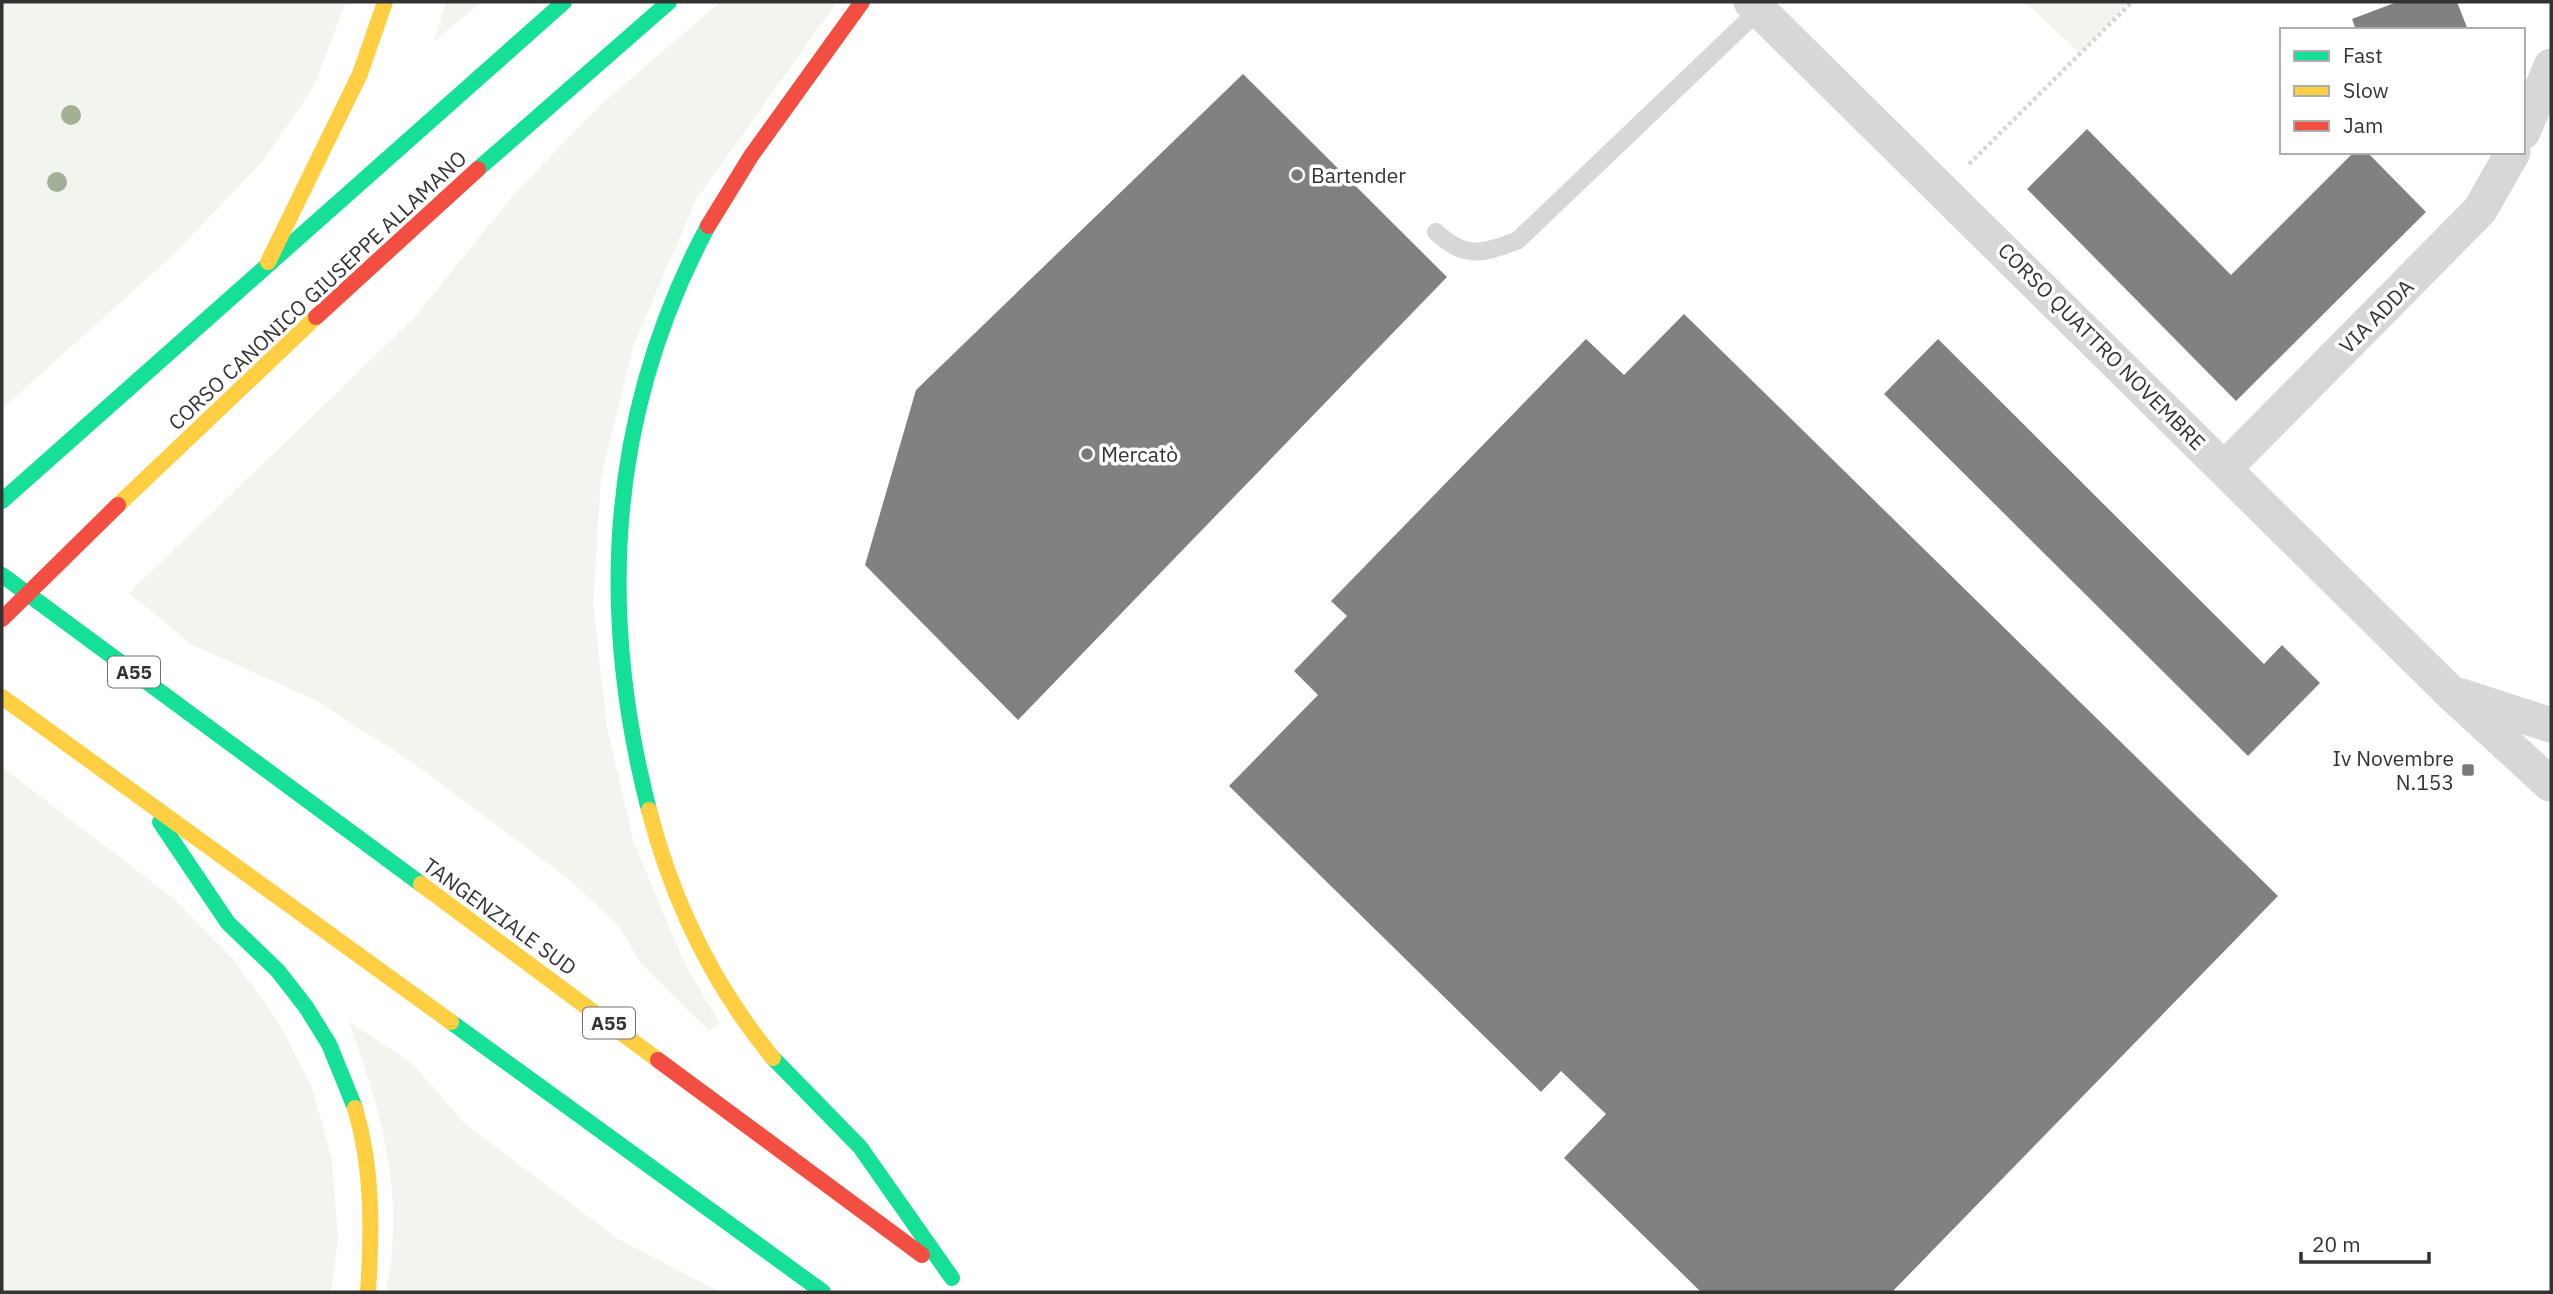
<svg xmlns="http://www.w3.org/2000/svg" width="2553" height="1294" font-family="'IBM Plex Sans',sans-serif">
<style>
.green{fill:#f1f5ed}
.building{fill:#818181}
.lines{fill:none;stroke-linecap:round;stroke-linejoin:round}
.path{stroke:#d6d6d6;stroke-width:4.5;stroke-dasharray:3.5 3.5;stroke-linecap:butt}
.lane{stroke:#d7d7d7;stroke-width:18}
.street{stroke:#d7d7d7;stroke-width:35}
.fast{stroke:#16e098;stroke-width:16}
.slow{stroke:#ffcf43;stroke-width:16}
.jam{stroke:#f24e42;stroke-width:16}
.jam-bridge{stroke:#f24e42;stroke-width:16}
.tree{fill:#a2b095}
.poi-dot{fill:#7a7a7a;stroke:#fff;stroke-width:2.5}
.labels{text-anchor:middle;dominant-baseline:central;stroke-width:7;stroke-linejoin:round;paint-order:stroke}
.shield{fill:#fff;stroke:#707070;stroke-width:2}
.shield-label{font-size:19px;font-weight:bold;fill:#333}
.poi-label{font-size:21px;fill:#333;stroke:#fff;text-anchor:start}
.street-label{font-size:21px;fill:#333;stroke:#fff}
</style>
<rect width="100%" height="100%" fill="#fff"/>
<!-- green -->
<path class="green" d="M2,2H346L314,86L263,161L172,256L2,409Z
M446,2H482L434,41Z
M720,2H837L696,200L633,347L601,478L593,604L607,728L634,843L683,960L720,1024L709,1031L640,962L620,927L569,879L410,761L317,701L191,644L129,593L414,318L511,198L597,108Z
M2025,2H2128L2080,54Z
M2,767L174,899L232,958L277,1020L311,1085L332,1159L338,1239L331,1292H2Z
M349,1022L412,1063L464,1123L618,1239L720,1292H386C406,1193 382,1115 349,1022Z"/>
<!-- building -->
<path class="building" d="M2397,2H2457L2468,30H2356L2352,19Z
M1243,74L1447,277L1018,720L865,565L916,390Z
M2087,129L2231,275L2354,152H2367L2426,212L2236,401L2027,189Z
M1684,314L2278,896L1892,1292H1701L1564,1158L1606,1114L1561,1071L1541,1092L1229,786L1318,695L1294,671L1347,616L1331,601L1586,339L1624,375Z
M1938,339L2264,664L2282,645L2320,683L2248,756L1884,394Z"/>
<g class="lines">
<!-- path -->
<path class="path" d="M1969,164L2132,2"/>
<!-- lane -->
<path class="lane" d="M1436,232C1466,260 1482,253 1517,241L1759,10"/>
<!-- street -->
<path class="street" d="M1751,2L2451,693L2550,784
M2523,132L2551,66
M2225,468L2480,210L2513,152
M2461,696L2551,725"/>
<!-- fast -->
<path class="fast" d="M478,169L669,2
M2,501L564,2
M2,575L421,884
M649,810C597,609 609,411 708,226
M160,822L228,923L278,971L306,1007L329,1044L355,1108
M451,1022L823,1292
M773,1058L860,1147L952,1278"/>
<!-- slow -->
<path class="slow" d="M268,262L360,74L385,2
M118,505L316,317
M2,697L451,1022
M649,810C673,903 712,984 773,1058
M421,884L658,1060
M355,1108C373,1168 372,1231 368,1292"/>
<!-- jam -->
<path class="jam" d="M708,226L751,156L862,2
M316,317L478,169
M658,1060L922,1255"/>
<!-- jam-bridge -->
<path class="jam-bridge" d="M2,619L118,505"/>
</g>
<!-- trees -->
<g class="tree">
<circle cx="71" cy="115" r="10"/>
<circle cx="57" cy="182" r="10"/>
</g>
<!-- markers -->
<g class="poi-dot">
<circle cx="1297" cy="175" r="7"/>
<circle cx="1087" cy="454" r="7"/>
<rect x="2461" y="763" width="14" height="14" rx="3.5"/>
</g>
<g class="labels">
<!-- shield labels -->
<g class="shield">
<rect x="108" y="656.5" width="52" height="31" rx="5"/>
<rect x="583" y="1007.5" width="52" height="31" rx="5"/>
</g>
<g class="shield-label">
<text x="134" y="672">A55</text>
<text x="609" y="1023">A55</text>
</g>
<!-- poi labels -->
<g class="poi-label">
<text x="1311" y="175">Bartender</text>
<text x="1101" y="454">Mercatò</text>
<text x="2454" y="758" text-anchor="end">Iv Novembre<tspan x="2454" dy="24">N.153</tspan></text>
</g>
<!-- street labels -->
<g class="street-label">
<text transform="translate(317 290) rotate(-43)">CORSO CANONICO GIUSEPPE ALLAMANO</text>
<text transform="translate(2376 316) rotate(-45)">VIA ADDA</text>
<text transform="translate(2102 346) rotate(45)">CORSO QUATTRO NOVEMBRE</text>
<text transform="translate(500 916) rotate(36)">TANGENZIALE SUD</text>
</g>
</g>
<!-- border -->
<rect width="2553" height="1294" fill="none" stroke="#333333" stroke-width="7"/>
<!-- legend -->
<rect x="2280" y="28" width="245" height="126" fill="#ffffff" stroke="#adadad" stroke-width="2"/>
<rect x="2294" y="51" width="35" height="10" fill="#16e098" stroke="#adadad" stroke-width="2"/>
<text x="2343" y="63" font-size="21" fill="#333333">Fast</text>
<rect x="2294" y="86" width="35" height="10" fill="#ffcf43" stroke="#adadad" stroke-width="2"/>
<text x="2343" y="98" font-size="21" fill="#333333">Slow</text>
<rect x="2294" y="121" width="35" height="10" fill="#f24e42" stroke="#adadad" stroke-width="2"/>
<text x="2343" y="133" font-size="21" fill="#333333">Jam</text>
<!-- scale -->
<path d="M2301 1252v10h128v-10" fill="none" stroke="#333333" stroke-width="3.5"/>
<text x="2312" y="1252" font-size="21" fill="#333333" stroke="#ffffff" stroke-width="5" paint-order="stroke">20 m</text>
</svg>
